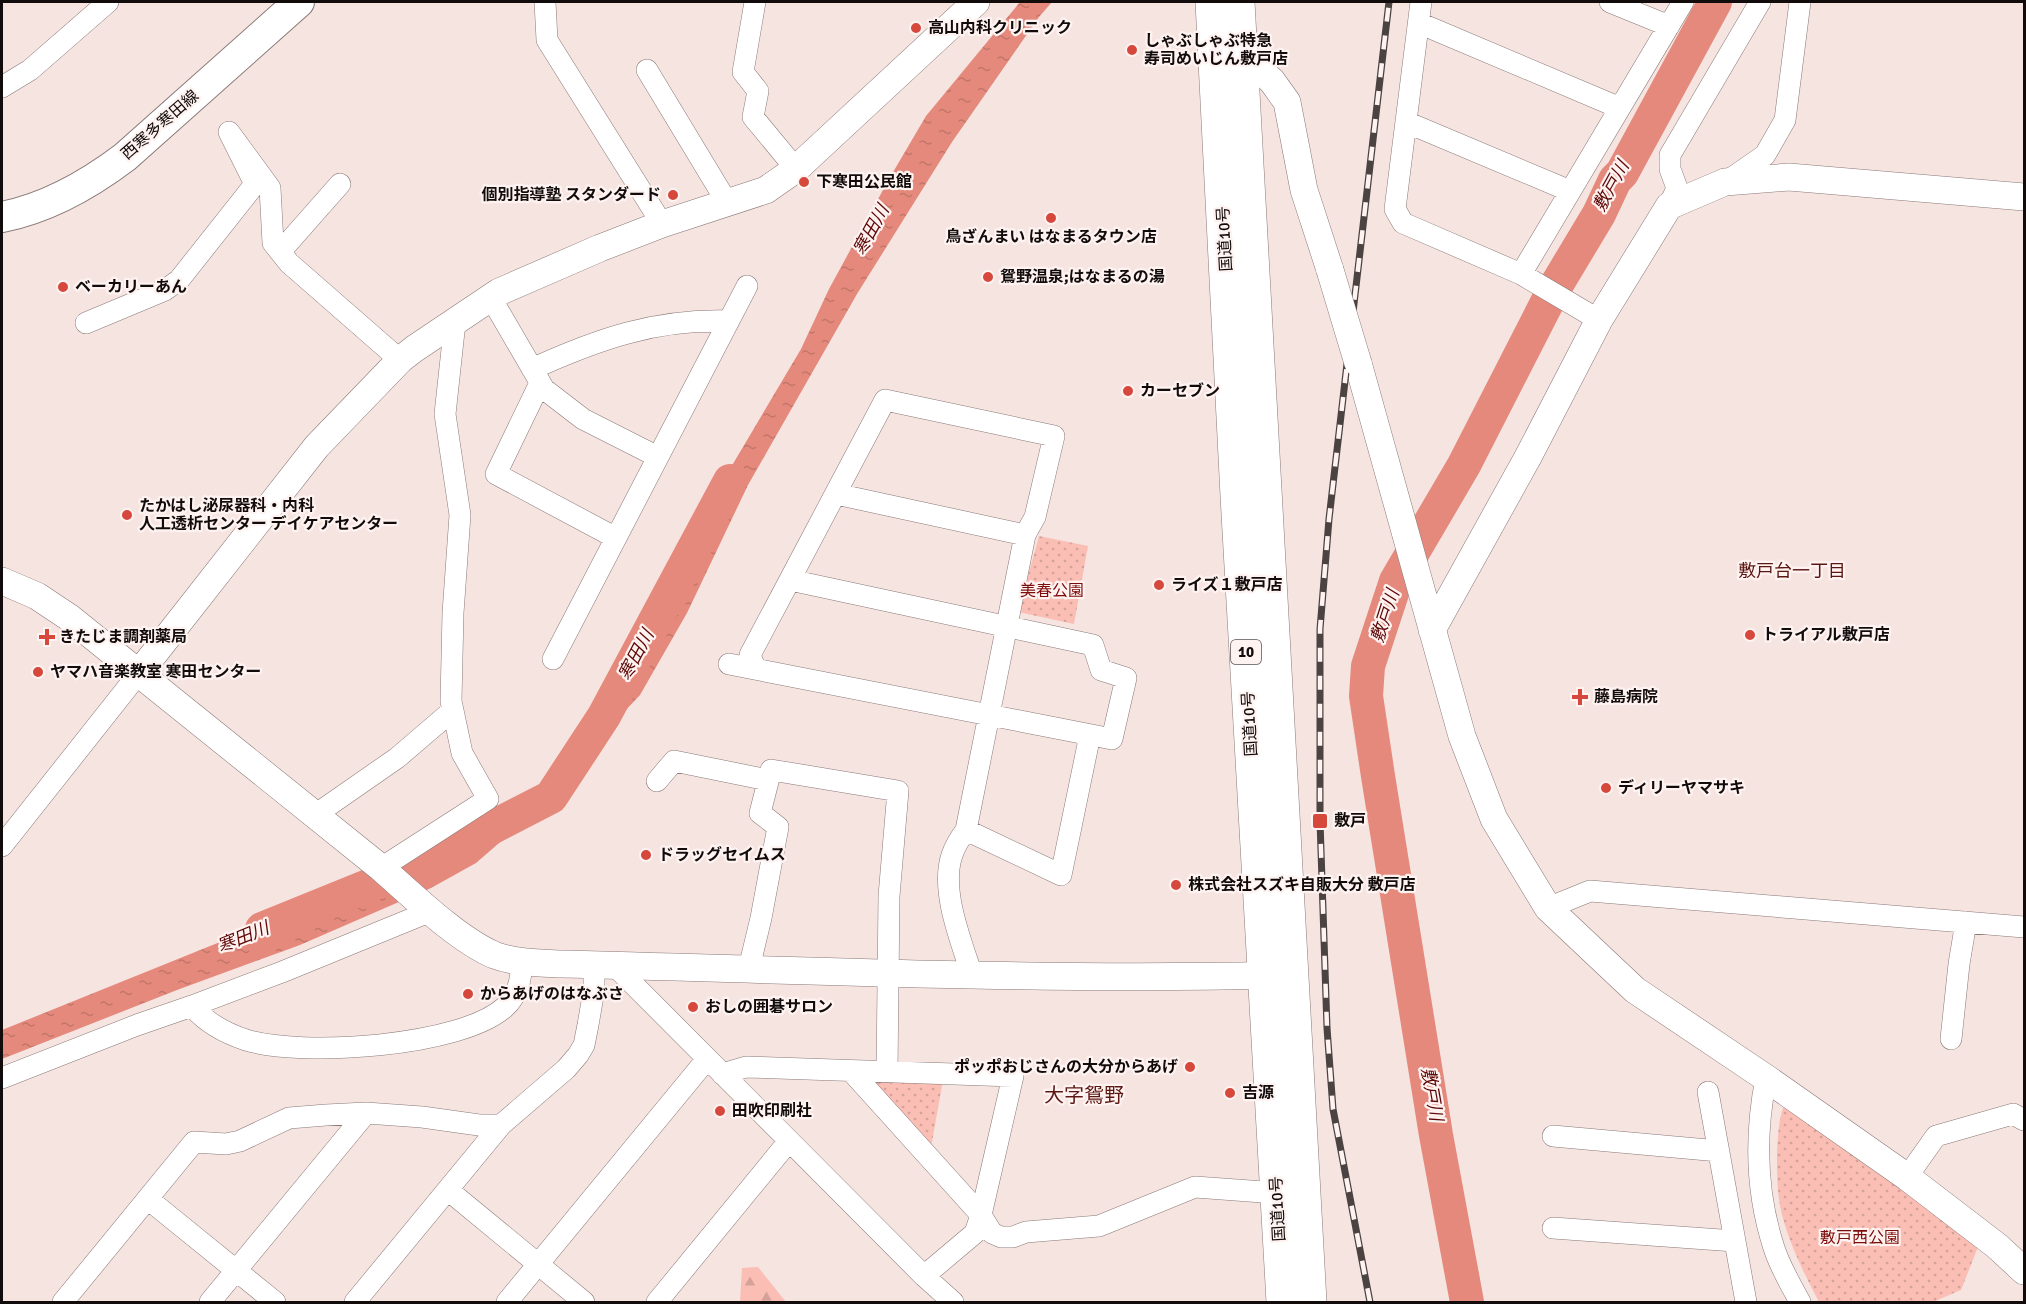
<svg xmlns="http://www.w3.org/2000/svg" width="2026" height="1304" font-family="Signika,'Noto Sans JP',sans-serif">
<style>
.green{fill:url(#green-dots)}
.forest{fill:url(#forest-firs)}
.water{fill:url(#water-ripples)}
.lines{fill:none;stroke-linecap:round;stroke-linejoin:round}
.river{stroke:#e5897c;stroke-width:34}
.minor-casing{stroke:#897976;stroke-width:22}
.tertiary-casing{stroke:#897976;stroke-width:28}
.secondary-casing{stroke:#897976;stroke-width:32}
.trunk-casing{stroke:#897976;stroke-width:34}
.minor{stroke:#fff;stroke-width:21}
.tertiary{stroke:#fff;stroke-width:27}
.secondary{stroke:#fff;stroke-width:30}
.trunk{stroke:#fff;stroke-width:33}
.rail-casing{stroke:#4b4341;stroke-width:7}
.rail{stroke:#fef3f1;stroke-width:4.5;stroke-dasharray:14;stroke-linecap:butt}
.tertiary-bridge-casing{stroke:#897976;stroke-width:28;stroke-linecap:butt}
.tertiary-bridge{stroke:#fff;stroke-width:27}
.poi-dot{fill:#d5483b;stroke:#fef3f1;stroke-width:2}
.labels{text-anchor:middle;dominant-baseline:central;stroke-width:4.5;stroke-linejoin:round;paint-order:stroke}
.shield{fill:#fef3f1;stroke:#585150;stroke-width:1.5}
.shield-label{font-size:15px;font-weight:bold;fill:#110c0b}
.poi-label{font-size:16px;font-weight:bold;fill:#110c0b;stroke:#fef3f1;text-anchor:start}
.street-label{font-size:16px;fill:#110c0b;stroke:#fef3f1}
.park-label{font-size:16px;fill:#7e0c0a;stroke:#fef3f1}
.water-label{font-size:18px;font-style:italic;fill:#5e0907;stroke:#fef3f1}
.neighbourhood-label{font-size:18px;fill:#5b1712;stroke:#fef3f1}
.quarter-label{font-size:20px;fill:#5b1712;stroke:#fef3f1}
</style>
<defs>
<pattern id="green-dots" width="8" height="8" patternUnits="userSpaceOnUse" patternTransform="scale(1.5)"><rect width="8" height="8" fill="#fabeb5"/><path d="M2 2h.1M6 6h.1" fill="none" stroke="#d5a29a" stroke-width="1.8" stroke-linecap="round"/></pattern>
<pattern id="forest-firs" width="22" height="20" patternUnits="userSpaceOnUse" patternTransform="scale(1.5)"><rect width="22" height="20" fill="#fabeb5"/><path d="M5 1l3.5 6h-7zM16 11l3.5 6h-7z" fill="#d5a29a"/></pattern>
<pattern id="water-ripples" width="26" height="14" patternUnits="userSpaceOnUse" patternTransform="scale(1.5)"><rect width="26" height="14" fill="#e5897c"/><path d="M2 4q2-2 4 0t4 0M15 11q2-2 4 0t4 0" fill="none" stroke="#c3756a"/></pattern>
</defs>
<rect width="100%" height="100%" fill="#f6e4e1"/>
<!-- green -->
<path class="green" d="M1039,536L1088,546L1074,624L1018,612Z
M873,1078L943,1080L930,1153L868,1084Z
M1787,1106L1792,1107L1978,1247L1961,1290L1933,1302H1819C1806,1277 1792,1250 1784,1222C1777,1200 1777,1176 1777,1153C1778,1137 1778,1123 1783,1108Z"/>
<!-- forest -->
<path class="forest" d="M758,1267L786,1302H740L742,1268Z"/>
<!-- water -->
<path class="water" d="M1020,2H1052L1039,17L952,142L857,294L748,485L687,613L640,695L587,751L546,811L537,819L506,837L476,863L431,888L300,945L177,990L2,1059V1030L220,942L373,887L443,858H453L476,849L532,812L630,690L653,652L694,577L711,505L724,479L801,349L829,289L889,179L926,116Z"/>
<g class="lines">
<!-- river -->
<path class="river" d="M262,929L415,867L551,797L604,716L730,481
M1467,1302L1436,1135L1378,776L1366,696L1368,666L1396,581L1464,465L1554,289L1599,214L1615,180L1622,173L1715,2"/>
<defs>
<path id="minor" d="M545,2L547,40L662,224
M755,2L743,72L758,91L753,117L796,169
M1421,2L1395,209L1403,223L1521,274L1599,320
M1610,2L1669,26
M1419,23L1620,108
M647,70L728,204
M2,87L30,70L108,2
M1406,122L1570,191
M1726,182L1765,155L1785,120L1800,2
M1669,206L1677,188L1670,169V155L1760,2
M280,252L340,184
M1521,274L1683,2
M491,298L544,389L583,419L658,457
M86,323L165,290L179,280L255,184L229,132L270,188L273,243L289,263L400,360
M532,369C598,339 655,319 729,321
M540,383L496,474L616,538
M836,494L1025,535
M553,659L747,286
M729,664L1112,739L1126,678L1101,670L1093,645L790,580
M755,668L750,655L885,400L1054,436L1035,517L1025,535L966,830C960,838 955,846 952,855C940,890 961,941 972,975
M657,781L674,761L768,780
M315,815L397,758L453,710
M966,830L1061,875L1090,735
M2,846L139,673
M381,868L488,799L462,753L451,701L453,613L460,515L445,414L455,322
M1548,908L1590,891L2024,927
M614,965L924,1276L953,1302
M749,968L761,918L778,827L760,813L771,770L898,791L889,896L887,1072
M192,1006C206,1023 225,1033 246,1040C301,1057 461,1047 505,1007C519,994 521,979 522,961
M1951,1039L1959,964L1966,922
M851,1071L981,1215L992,1233L1001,1237H1013L1026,1232L1099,1226L1195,1187L1277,1193
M722,1074L746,1067L1013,1076L981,1215L975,1233L924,1276
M2,1078L137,1025L192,1006L282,972L431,911
M1766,1078C1755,1134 1756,1193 1774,1248C1780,1267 1791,1285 1800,1302
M1708,1092L1746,1302
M1553,1136L1719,1151
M1907,1177L1936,1136L2013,1114L2024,1120
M448,1190L584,1302
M148,1199L275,1302
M1553,1228L1735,1241
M63,1302L194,1142L226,1144L240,1141L289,1118L326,1115L366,1113L422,1117L479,1125H501
M210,1302L366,1113
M355,1302L501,1125L566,1069L578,1055L584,1045L588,1025L594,990V965
M507,1302L707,1059
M657,1302L789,1141"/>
<path id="tertiary" d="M1234,43L1241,53L1272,81L1287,102L1304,190L1330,270
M1358,363L1462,736L1494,819L1548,908L1635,990L1766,1078L1907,1177L1997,1246L2024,1271
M2,581L37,596L70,618L381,868C412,895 457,939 494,955C515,963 540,963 562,964C803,970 1044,981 1284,975
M1432,630L1528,457L1599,320L1669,206L1725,182L1789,177L2024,197
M139,673L317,446L400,360L414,349L499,292L600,248L662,224L766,190L796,169L976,2"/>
<path id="secondary" d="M2,217C48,208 88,185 125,157L299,2"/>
<path id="trunk" d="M1212,2L1237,496L1283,1302
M1238,2L1310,1302"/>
</defs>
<!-- minor casing -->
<use href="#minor" class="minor-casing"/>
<!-- tertiary casing -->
<use href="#tertiary" class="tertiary-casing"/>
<!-- secondary casing -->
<use href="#secondary" class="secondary-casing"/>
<!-- trunk casing -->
<use href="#trunk" class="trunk-casing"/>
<!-- minor -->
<use href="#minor" class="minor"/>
<!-- tertiary -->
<use href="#tertiary" class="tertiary"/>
<!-- secondary -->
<use href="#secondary" class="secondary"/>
<!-- trunk -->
<use href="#trunk" class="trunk"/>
<defs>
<path id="rail" d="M1370,1302L1333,1109L1327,1028L1320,821V629L1329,519L1389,2"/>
</defs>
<!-- rail casing -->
<use href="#rail" class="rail-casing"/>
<!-- rail -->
<use href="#rail" class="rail"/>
<defs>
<path id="tertiary-bridge" d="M1330,270L1358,363"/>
</defs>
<!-- tertiary-bridge casing -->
<use href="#tertiary-bridge" class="tertiary-bridge-casing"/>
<!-- tertiary-bridge -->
<use href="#tertiary-bridge" class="tertiary-bridge"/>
</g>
<!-- markers -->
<g class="poi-dot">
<circle cx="916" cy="28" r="6"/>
<circle cx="1132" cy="50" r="6"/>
<circle cx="804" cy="182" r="6"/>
<circle cx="673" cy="195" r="6"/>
<circle cx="1051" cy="218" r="6"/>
<circle cx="988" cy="277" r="6"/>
<circle cx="63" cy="287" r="6"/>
<circle cx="1128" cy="391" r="6"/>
<circle cx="127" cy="515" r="6"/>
<circle cx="1159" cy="585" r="6"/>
<circle cx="1750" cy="635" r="6"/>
<path d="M44 628h6v6h6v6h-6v6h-6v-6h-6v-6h6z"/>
<circle cx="38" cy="672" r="6"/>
<path d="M1577 688h6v6h6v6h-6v6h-6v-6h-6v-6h6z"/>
<circle cx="1606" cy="788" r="6"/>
<rect x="1312" y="813" width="16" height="16" rx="3"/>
<circle cx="646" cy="855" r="6"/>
<circle cx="1176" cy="885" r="6"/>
<circle cx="468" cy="994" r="6"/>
<circle cx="693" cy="1007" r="6"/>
<circle cx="1190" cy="1067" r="6"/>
<circle cx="1230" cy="1093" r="6"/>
<circle cx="720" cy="1111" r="6"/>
</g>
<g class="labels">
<!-- shield labels -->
<rect class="shield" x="1231" y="640" width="30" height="24" rx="4.5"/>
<g class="shield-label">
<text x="1246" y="652">10</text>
</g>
<!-- poi labels -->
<g class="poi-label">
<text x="928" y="28">高山内科クリニック</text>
<text x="1144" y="41">しゃぶしゃぶ特急<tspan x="1144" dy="18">寿司めいじん敷戸店</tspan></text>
<text x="816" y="182">下寒田公民館</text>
<text x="661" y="195" text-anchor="end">個別指導塾 スタンダード</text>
<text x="1051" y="237" text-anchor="middle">鳥ざんまい はなまるタウン店</text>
<text x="1000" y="277">鴛野温泉;はなまるの湯</text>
<text x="75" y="287">ベーカリーあん</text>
<text x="1140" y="391">カーセブン</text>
<text x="139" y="506">たかはし泌尿器科・内科<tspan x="139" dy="18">人工透析センター デイケアセンター</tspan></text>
<text x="1171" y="585">ライズ１敷戸店</text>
<text x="1762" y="635">トライアル敷戸店</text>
<text x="59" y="637">きたじま調剤薬局</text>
<text x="50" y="672">ヤマハ音楽教室 寒田センター</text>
<text x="1594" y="697">藤島病院</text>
<text x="1618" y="788">ディリーヤマサキ</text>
<text x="1334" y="821">敷戸</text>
<text x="658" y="855">ドラッグセイムス</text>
<text x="1188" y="885">株式会社スズキ自販大分 敷戸店</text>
<text x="480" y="994">からあげのはなぶさ</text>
<text x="705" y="1007">おしの囲碁サロン</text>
<text x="1178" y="1067" text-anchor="end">ポッポおじさんの大分からあげ</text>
<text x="1242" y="1093">吉源</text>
<text x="732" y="1111">田吹印刷社</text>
</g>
<!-- street labels -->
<g class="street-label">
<text transform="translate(160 125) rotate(-41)">西寒多寒田線</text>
<text transform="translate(1225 239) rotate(-93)">国道10号</text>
<text transform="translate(1250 724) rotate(-93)">国道10号</text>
<text transform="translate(1278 1209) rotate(-93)">国道10号</text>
</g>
<!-- park labels -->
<g class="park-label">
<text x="1052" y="591">美春公園</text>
<text x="1860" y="1238">敷戸西公園</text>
</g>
<!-- water labels -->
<g class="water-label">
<text transform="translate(1611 186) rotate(-61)">敷戸川</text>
<text transform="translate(871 230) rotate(-61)">寒田川</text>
<text transform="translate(1385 616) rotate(-72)">敷戸川</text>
<text transform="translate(636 655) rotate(-62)">寒田川</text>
<text transform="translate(243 937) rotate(-22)">寒田川</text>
<text transform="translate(1432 1094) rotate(80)">敷戸川</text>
</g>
<!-- neighbourhood labels -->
<g class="neighbourhood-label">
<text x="1792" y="571">敷戸台一丁目</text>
</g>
<!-- quarter labels -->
<g class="quarter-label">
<text x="1084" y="1095">大字鴛野</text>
</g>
</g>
<!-- border -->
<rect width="2026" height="1304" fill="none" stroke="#110c0b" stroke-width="6"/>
</svg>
